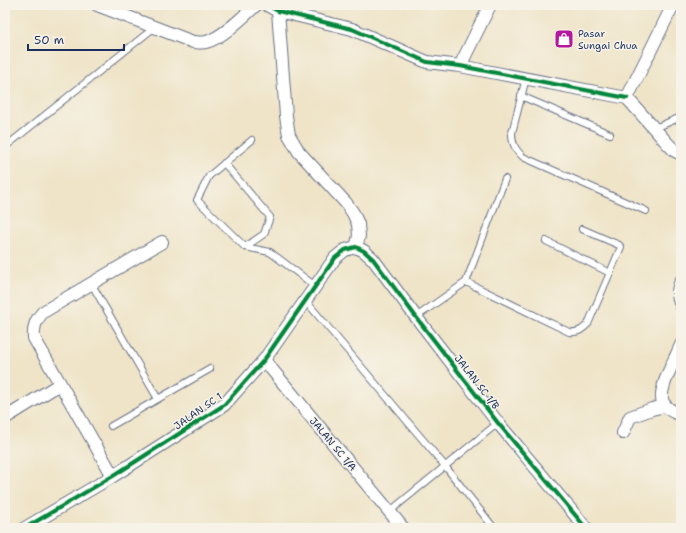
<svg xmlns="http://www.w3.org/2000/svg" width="686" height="533" font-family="'Shantell Sans',sans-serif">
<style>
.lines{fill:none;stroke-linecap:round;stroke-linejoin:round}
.lane-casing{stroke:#656e83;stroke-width:8}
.street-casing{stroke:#656e83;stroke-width:14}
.lane{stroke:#fff;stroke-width:6}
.street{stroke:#fff;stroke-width:12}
.cycleway-casing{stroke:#f7f3e8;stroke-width:6}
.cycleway{stroke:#00873e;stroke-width:4}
.labels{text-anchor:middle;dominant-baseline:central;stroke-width:3;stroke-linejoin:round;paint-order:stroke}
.poi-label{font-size:10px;fill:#1b2f5e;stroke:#f7f3e8;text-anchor:start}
.street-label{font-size:10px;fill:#1b2f5e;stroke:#f7f3e8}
</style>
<rect width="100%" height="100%" fill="#f7f3e8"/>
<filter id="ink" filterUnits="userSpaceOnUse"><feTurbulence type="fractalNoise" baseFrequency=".025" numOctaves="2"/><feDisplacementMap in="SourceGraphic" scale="8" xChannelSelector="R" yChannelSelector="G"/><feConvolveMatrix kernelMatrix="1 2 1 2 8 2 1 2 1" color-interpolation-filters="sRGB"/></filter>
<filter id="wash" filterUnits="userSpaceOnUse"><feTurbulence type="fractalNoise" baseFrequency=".012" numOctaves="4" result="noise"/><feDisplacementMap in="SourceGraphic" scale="16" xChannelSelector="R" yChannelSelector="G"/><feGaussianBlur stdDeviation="0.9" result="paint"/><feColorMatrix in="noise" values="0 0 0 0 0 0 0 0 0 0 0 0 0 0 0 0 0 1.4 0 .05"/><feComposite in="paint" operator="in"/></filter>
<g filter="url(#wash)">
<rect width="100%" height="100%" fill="#efe4c8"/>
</g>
<g filter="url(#ink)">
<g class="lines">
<defs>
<path id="lane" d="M526,78L512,133C512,144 515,149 523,157L646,211
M521,96L610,134
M655,128L681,117
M252,140L209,176L197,200L245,247L270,252L315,286
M5,147L155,27
M224,163L270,217L264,234L245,247
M546,241L610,273
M466,282L569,332C578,333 582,330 588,324L621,247L619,245L582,229
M91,283L158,399
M305,300L445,466L494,528
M416,317L466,282L505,179
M111,426L210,369
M389,512L498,423"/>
<path id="street" d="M97,5L193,42C197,42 202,43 206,42C222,38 244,16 256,5
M267,5L278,11L352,29L427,62L460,66L627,98
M278,11L286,116L289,135L299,152L346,203L353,213L358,224L359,236L356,247
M460,66L490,5
M627,98L673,5
M627,98L668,144L675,151L681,154
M356,247L364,251L373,259L416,317L498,423L586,528
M681,281C677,290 677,296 681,305
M681,345C676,358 657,390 663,402C666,409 674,412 681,415
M264,360L403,528
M5,418L60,384
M623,433L630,417L652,409L665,406
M113,476L34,338C33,326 36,320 43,312L162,242
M25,528L113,476L224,405L264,360L335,258L345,250L356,247"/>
</defs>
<!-- lane casing -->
<use href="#lane" class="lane-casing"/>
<!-- street casing -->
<use href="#street" class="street-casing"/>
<!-- lane -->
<use href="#lane" class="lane"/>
<!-- street -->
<use href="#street" class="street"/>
<defs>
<path id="cycleway" d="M267,5L278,11L352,29L427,62L460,66L627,98
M25,528L113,476L224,405L264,360L335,258L345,250L356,247L364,251L373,259L416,317L498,423L586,528"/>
</defs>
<!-- cycleway casing -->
<use href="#cycleway" class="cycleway-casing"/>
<!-- cycleway -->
<use href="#cycleway" class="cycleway"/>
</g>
</g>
<!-- icons -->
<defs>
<symbol id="shop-square" viewBox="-11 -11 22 22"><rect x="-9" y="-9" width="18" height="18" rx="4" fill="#b5179e" stroke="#f7f3e8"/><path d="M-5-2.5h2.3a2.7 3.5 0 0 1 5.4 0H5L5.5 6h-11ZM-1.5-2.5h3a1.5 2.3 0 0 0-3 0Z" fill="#fff"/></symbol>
</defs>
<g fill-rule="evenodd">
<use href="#shop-square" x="553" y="28" width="22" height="22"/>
</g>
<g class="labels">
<!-- poi labels -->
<g class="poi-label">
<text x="578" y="33">Pasar<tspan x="578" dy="12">Sungai Chua</tspan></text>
</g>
<!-- street labels -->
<g class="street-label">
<text transform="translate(477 382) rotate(52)">JALAN SC 1/B</text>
<text transform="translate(198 411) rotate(-35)">JALAN SC 1</text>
<text transform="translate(333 444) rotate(50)">JALAN SC 1/A</text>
</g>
</g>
<!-- margin -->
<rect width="686" height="533" fill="none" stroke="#f7f3e8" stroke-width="20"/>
<!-- scale -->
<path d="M28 44v6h96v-6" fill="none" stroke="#1b2f5e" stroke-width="2"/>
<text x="34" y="44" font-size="12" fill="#1b2f5e" stroke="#f7f3e8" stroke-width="3" paint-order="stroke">50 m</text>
</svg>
